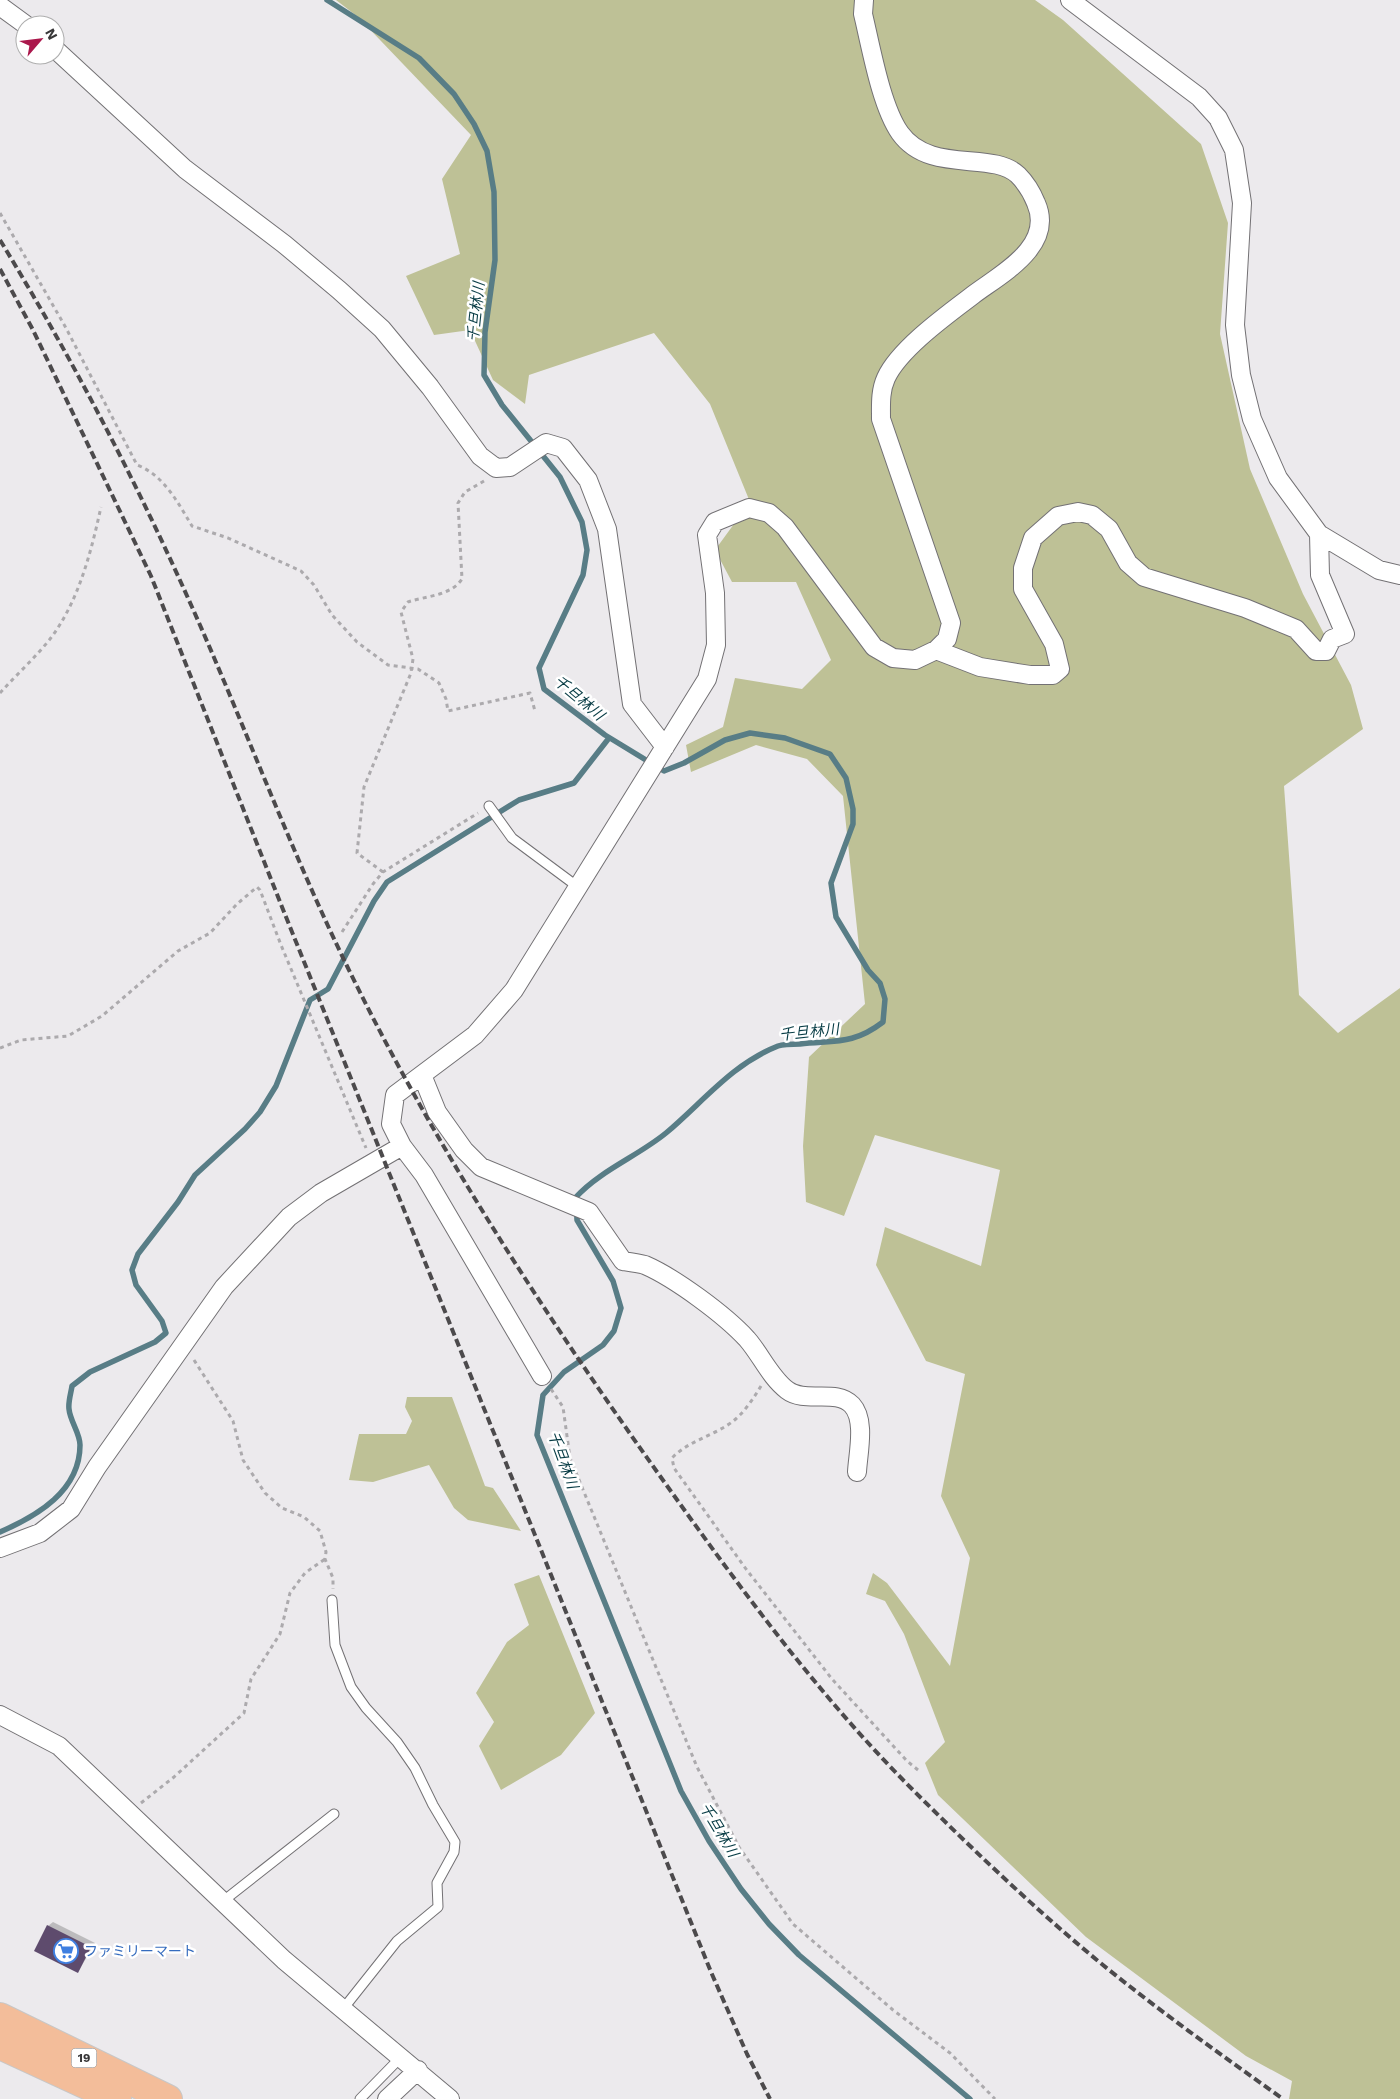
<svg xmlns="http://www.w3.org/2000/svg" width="1400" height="2099" font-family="'Work Sans','Noto Sans JP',sans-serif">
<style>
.forest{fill:#bec196}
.shadow{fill:#0003}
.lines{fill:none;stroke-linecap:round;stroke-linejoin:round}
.stream{stroke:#587d86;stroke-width:5.5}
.building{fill:#5e4b6d}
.lane-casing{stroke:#737174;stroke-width:11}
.street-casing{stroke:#737174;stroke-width:20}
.highway-casing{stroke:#c7c7c7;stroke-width:30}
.path{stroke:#acaaad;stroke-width:3;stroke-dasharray:4 4;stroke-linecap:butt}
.lane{stroke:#fff;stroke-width:9}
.street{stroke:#fff;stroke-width:18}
.highway{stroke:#f3bd9a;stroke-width:28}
.rail{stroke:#4c4a4c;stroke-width:4;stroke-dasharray:8 4;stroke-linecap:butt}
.labels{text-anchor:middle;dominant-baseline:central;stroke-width:5;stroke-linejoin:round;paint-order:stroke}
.shield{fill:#fff;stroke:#747374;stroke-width:1}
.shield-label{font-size:12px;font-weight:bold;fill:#383738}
.shop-label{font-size:14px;fill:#366cbe;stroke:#fff;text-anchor:start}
.water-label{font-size:15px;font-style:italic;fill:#083c45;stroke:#fff}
</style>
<rect width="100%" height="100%" fill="#eceaed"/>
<!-- forest -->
<path class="forest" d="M336,0H1035L1063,20L1201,144L1228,223L1220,334L1250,469L1303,594L1351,685L1363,729L1284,786L1299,995L1338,1033L1400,988V2099H1289L1292,2081L1246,2056L1086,1937L938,1795L925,1763L945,1742L904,1634L885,1601L866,1594L873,1573L887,1583L950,1666L970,1558L941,1496L965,1374L926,1361L876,1265L885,1227L981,1266L1000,1170L875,1135L844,1216L806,1202L803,1146L809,1057L865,1004L843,796L807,759L756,745L691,772L686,745L723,727L735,678L802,689L831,660L796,582H732L715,550L750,502L710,404L654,333L529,375L525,404L493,380L470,330L434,335L406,276L460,254L442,179L471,135L358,17Z
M407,1397H452L485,1486L493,1488L521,1531L468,1520L454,1508L429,1465L373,1482L349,1480L359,1434H406L412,1421L405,1407Z
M539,1575L595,1713L561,1755L501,1790L479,1746L494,1722L476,1693L507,1642L529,1625L514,1584Z"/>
<!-- shadow -->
<path class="shadow" d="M53,1922L95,1943L78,1972L48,1926Z"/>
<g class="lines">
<!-- stream -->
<path class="stream" d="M327,0L419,58L454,94L474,124L487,151L494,192L495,260L485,332L484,375L502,405L560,477L582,522L587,550L583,575L539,668L544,689L605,735L664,771L684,763L725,740L750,733L785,738L830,754L846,778L853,809V824L831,883L836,917L868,970L880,983L885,999L883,1022C853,1045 835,1040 800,1044C793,1044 784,1044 778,1046C732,1064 703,1102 666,1133C638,1156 601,1170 576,1197L577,1220L613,1281L621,1308L614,1331L603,1345L564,1372L543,1395L537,1435L681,1791L709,1841L741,1889L769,1924L799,1955L970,2099
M0,1532C37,1516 80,1491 80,1445C80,1433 70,1421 69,1409C68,1402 71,1393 72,1386L90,1372L155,1342L166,1333L162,1321L136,1285L132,1270L138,1254L178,1202L195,1175L245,1129L260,1112L276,1086L310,1000L328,989L374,901L387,882L519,800L574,783L609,738"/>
</g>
<!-- building -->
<path class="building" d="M47,1925L91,1947L78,1973L34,1951Z"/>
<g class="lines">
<defs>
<path id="lane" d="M489,806L512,838L578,887
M332,1600L335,1645L351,1687L366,1708L397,1742L415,1768L433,1805L455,1842L454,1852L437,1883L438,1907L397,1941L343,2009
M222,1902L334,1814
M360,2099L401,2057"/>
<path id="street" d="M1070,0L1199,97L1218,118L1234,150L1242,203L1235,325L1241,375L1252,419L1278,478L1319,534L1379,570L1400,575
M0,6L26,25
M55,49L185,169L284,244L339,290L382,329L430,387L480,456L496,468L510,467L546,443L563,448L588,480L607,529L632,704L665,747
M936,650L980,667L1030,675H1053L1060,669L1054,644L1023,589V568L1033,538L1058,516L1078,512L1092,515L1109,529L1128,563L1144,577L1245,608L1296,629L1316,651H1326L1332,639L1345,634L1320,575L1319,534
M422,1075L437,1112L464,1150L481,1167L589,1212L623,1261C630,1262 638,1263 645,1265C675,1278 725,1315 747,1339C761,1355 770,1377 787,1390C805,1404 836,1388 852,1405C866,1420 858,1453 857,1472
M402,1146L424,1175L542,1376
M0,1548L40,1533L71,1509L97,1467L224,1287L289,1217L321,1193L402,1146L391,1124L395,1095L475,1035L514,990L707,679L716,645L715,593L707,535L715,522L749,508L769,513L785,527L874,647L893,658L915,660L936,650L947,639L951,623L881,419C881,405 880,391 886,378C899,349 948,314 973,295C1001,274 1055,246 1036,203C1032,193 1026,183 1018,175C992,150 930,175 900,133C881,106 871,47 863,14L864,0
M0,1715L59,1746L284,1960L450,2099
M387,2099L418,2070"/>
<path id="highway" d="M0,2017L168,2099
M0,2045L117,2099"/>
</defs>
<!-- lane casing -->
<use href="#lane" class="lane-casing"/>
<!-- street casing -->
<use href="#street" class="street-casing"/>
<!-- highway casing -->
<use href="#highway" class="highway-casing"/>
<!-- path -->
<path class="path" d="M0,213L66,328L137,465C164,475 178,503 192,526L228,538L301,571L314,585L332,615L357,642L388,665L418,669L439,683L446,699L448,711L530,693L535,711
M0,693C16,675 35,658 50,639C79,601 91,552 101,507
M383,872L357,853L364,787L411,673L413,659L401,612L408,602C425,596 451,596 462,579L458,503L465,492L484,481
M342,932L373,884L383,872L478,813
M0,1048L21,1040L68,1036L102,1016L178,951L210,933L237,904L257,887L260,890L281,945L366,1148
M194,1360L233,1421L243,1460L265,1493L282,1508L304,1517L320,1531L326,1552L325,1559L333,1578V1589
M761,1386C753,1399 744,1413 732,1422C713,1436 688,1441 672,1458L674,1468L746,1569L832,1679L907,1761L918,1770
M551,1389L563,1407L570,1458L697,1767L739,1847L793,1924L893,2010L950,2053L995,2099
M141,1803L174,1777L244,1713L251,1679L280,1634L290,1593L305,1573L325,1559"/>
<!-- lane -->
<use href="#lane" class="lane"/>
<!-- street -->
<use href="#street" class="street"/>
<!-- highway -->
<use href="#highway" class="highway"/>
<!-- rail -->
<path class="rail" d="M0,240C72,358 136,481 192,607C245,726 290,849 347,966C435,1147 543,1312 660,1476C738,1585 817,1694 912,1789C972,1849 1033,1907 1098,1961C1158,2010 1220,2054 1283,2099
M0,269L33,330L151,576L284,912L711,1972L747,2054L770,2099"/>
</g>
<!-- icons -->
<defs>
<symbol id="supermarket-ring" viewBox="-11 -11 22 22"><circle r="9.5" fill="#fff" stroke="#3f7fe0" stroke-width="1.5"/><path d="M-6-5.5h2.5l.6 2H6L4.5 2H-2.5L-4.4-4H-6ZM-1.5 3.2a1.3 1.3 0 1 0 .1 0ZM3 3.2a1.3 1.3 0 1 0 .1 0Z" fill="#3f7fe0"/></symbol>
</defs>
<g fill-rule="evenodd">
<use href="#supermarket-ring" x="52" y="1937" width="28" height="28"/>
</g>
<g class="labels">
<!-- shield labels -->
<rect class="shield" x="71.5" y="2048.5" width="25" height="19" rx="4"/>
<g class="shield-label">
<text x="84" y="2058">19</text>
</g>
<!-- shop labels -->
<g class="shop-label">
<text x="84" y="1951">ファミリーマート</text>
</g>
<!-- water labels -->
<g class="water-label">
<text transform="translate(476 312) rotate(-84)">千旦林川</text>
<text transform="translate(579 698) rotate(40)">千旦林川</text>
<text transform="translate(809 1032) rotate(-6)">千旦林川</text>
<text transform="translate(563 1460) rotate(70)">千旦林川</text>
<text transform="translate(719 1830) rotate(59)">千旦林川</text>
</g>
</g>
<!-- north arrow -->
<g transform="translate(40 40) rotate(62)"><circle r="24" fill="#ffffff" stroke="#afafaf"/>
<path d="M0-4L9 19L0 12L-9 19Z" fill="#ab184c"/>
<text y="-8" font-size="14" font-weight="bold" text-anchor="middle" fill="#383738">N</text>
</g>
</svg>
